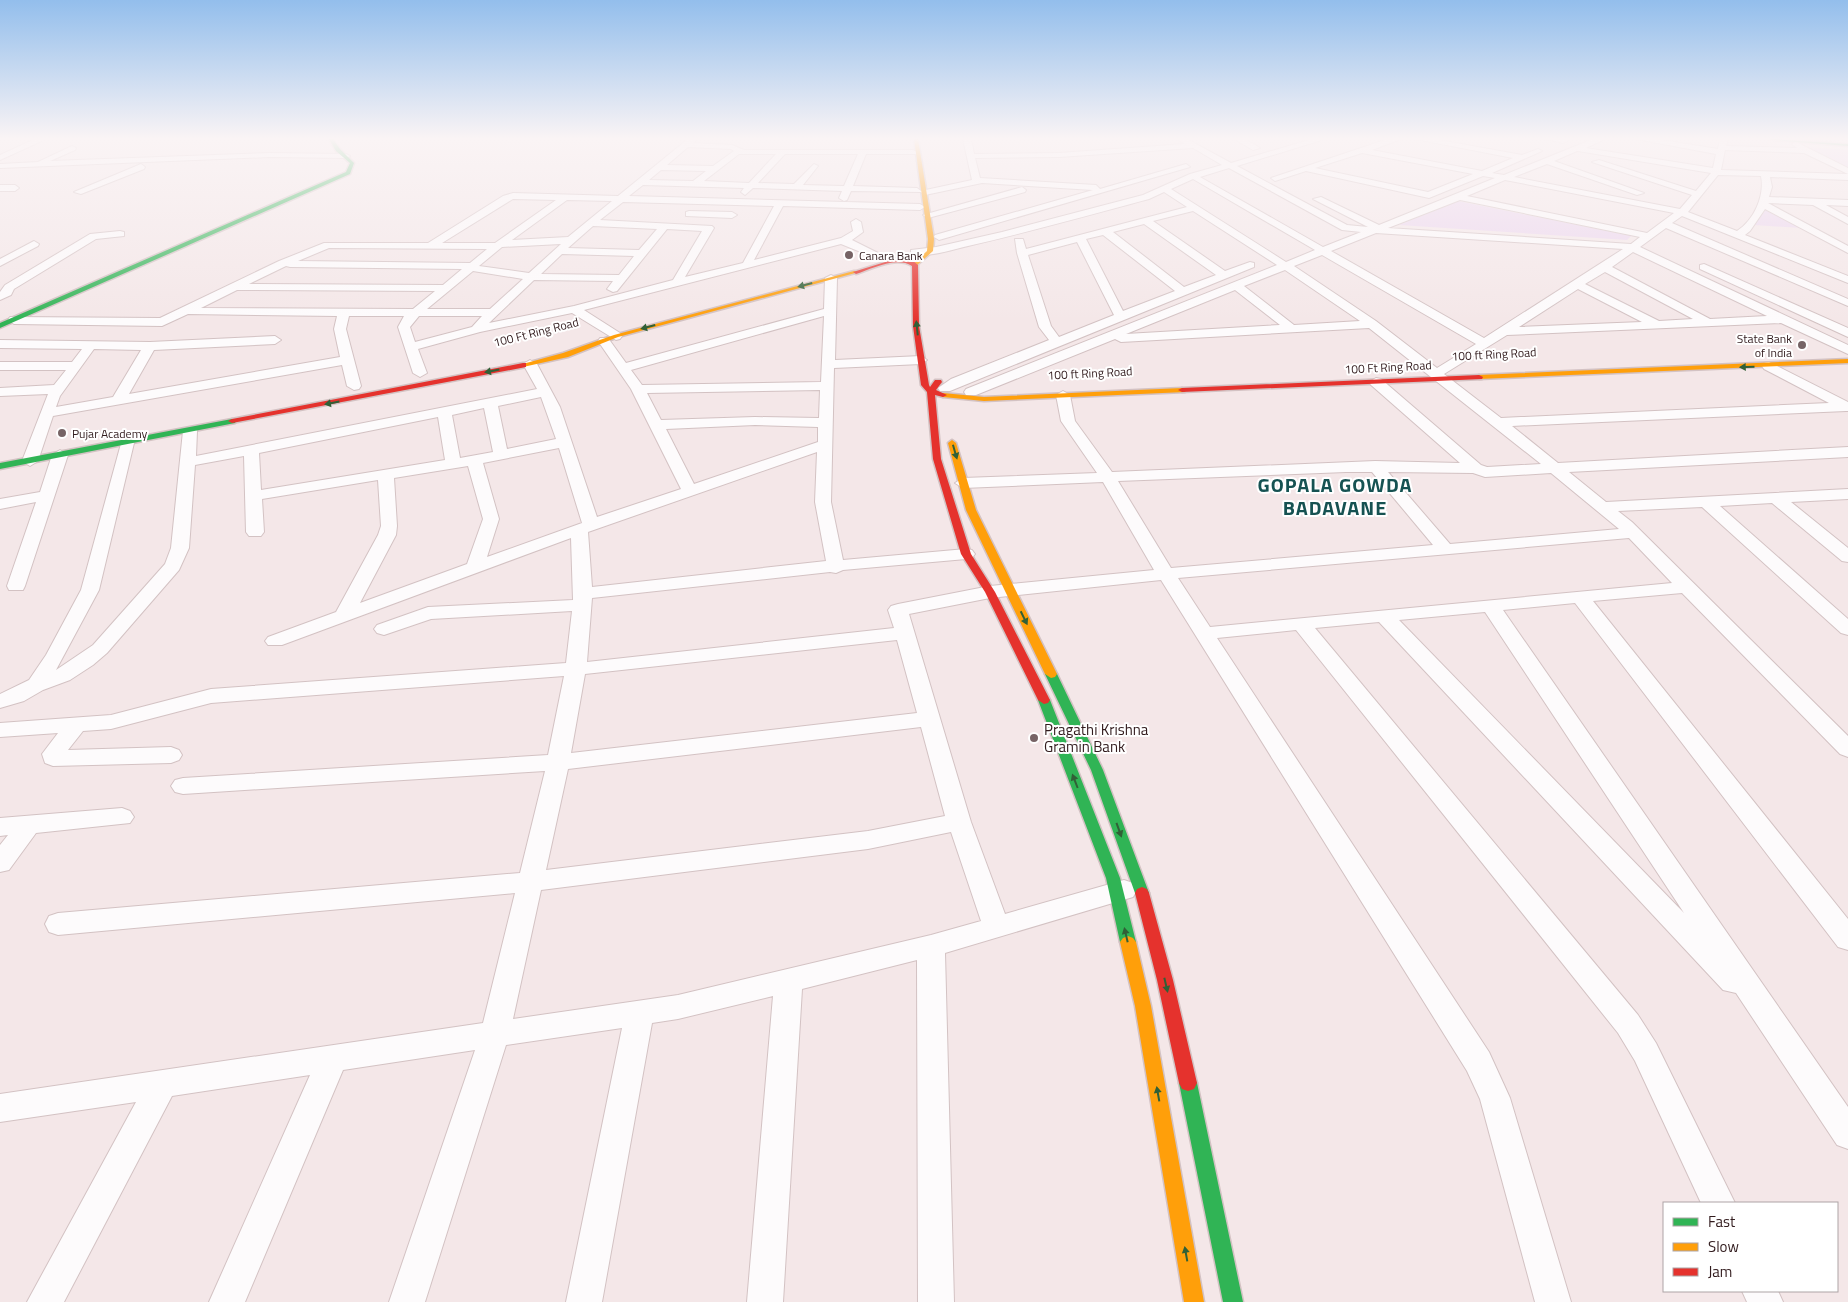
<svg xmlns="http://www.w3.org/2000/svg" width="1848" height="1302" font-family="'Titillium Web',sans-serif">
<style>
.green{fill:#ebd5ee}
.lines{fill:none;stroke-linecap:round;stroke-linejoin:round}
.street-casing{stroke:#d3c2c3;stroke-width:2}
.fast-casing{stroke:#d3c2c3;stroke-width:3}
.slow-casing{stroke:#d3c2c3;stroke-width:3}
.jam-casing{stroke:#d3c2c3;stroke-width:3}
.street{fill:#fdfbfc;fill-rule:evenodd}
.fast{fill:#30b455;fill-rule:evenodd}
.slow{fill:#ff9f0a;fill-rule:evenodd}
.jam{fill:#e5322d;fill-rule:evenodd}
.oneway{fill:#316037}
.poi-dot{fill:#766365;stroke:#fff;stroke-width:2}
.labels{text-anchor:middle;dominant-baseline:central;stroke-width:4;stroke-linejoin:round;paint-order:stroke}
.far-poi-label{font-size:12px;fill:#321c1e;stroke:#fff;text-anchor:start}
.far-street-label{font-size:12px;fill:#321c1e;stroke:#fff}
.poi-label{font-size:15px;fill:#321c1e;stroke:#fff;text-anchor:start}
.district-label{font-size:20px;font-weight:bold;letter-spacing:1px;fill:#165252;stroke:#fff}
</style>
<rect width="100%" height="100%" fill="#f4e7e8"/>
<!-- green -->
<path class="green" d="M1805,147L1848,150V169Z
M1458,201L1631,236L1627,240L1399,225Z
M1767,208L1802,228L1754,225Z"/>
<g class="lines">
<defs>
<path id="street" d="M35,139H46L0,160V155Z
M688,139H697L693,143L732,145L744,150H913L917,152L916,154H866L853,186L917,188L921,191L972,180L963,139H971L974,154L1059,153L1185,144L1177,139H1187L1231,163L1312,139H1325L1237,166L1347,225L1368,227L1313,199L1321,197L1379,225L1495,178L1483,176L1429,198L1306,171L1275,181L1271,178L1388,139H1401L1372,150L1482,171L1513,158L1415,139H1434L1522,155L1538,149L1542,151L1492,173L1504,175L1593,139H1605L1586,148L1713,168L1716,154L1636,139H1656L1718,149L1720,139H1728L1726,146L1797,148L1792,144L1796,142L1848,168V174L1804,153L1725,150L1721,170L1848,174V180L1770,177L1772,187L1769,197L1848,200V206L1826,205L1848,217V224L1813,205L1768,203L1848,246V253L1765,209L1750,231L1745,235L1848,276V283L1682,216L1672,223L1848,299V306L1666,228L1640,247L1848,345V354L1781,323L1507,335L1444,374L1501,418L1829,403L1764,369L1762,366L1764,363L1769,362L1848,402V411H1846L1512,426L1558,463L1848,447V457L1569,472L1606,502L1848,489V499L1791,502L1848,548V562L1842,561L1772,503L1720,506L1848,619V635L1841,633L1702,507L1618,511L1632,522L1848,736V757L1840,754L1682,593L1593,601L1848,919V950L1838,947L1575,603L1503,610L1848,1107V1149L1837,1145L1736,993L1723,990L1379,622L1315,628L1638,1015L1656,1043L1735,1203H1701L1635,1061L1618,1033L1296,630L1217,638L1489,1052L1510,1098L1571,1302H1535L1480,1099L1467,1071L1161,580L990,598L909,614L971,822L1005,914L1124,880L1133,883L1137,890L1133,897L945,953L954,1302H918L917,960L802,989L783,1302H747L773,996L678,1019L652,1023L602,1302H566L622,1028L506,1045L425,1302H389L475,1050L343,1070L245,1302H209L310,1075L172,1096L64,1302H27L136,1102L0,1122V1094L483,1023L515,893L58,935L49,932L45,924L49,916L58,913L520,873L545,771L183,794L175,792L171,786L175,780L183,778L548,755L564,676L211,703L111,729L83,731L68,750L171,747L179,750L182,755L179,760L171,763L53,766L45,763L42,754L58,733L0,737V723L111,715L211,689L566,663L572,611L431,619L384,635L377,633L374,629L377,625L428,607L573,600L571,538L282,645H268L265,641L268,637L336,612L378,535L381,526L378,480L262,499L264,532L261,536H249L246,532L244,456L195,465L189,548L179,570L107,653L93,665L70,680L43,690L24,701L0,708V694L29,680L46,655L81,590L122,440H132L134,443L99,590L56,670L93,645L165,564L171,548L183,431L185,428H195L197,431L196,456L537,389L523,364L530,360L537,364L560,407L597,517L681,489L631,389L598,341L600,338H608L626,363L824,309L825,278L831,275L837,278L835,360L921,356L927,360L921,364L834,368L831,502L843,560L966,549L972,550L975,554L972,558L966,559L843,570L836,573L830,572L592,598L587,662L894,628L888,610L891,606L898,604L990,586L1154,570L1103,482L963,488L955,483L963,478L1097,473L1061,421L1056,395L1063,391L1070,395L1075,421L1112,472L1375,461L1460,463L1371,385L1369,382L1376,378L1381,379L1481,465L1487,467L1541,464L1369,328L1121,342L1115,339L976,395H966L964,392L966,389L1277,265L1193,211L1153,221L1225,271L1250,262L1254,263V267L950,391H940L938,388L951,379L1049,340L1039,327L1017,253L1015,239H1023L1026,249L1187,207L1164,192L1149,199C1089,215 1029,232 968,246C951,250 928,258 911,254V250L936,247L1002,232L1143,195L1190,174L1222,165L1193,148L1059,157L975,158L980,178L1096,185L1100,189L1186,164L1190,167L939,240L934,237L935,235L1093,190L982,183L925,195L921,192L851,191L847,200L844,201L839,198L842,191L753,188L745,195L741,192L744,188L643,185L629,196L920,204L925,207L920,210L783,206L754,260L841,238L853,231L851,222L856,219L861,222L863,232L852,240L882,255L881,257H873L841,244L584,310L620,333L622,336L620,339L616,340L572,313L480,332L418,349L427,373L420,377L413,373L398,327L404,316H349L346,329L361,386L359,389L354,390L347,386L342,365L53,416L38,461L30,466L22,461L48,394L0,396V388L54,385L66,370H0V362H72L82,349L0,348V340L150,342L275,336L281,340L275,344L154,350L129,394L340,357L334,329L337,316L188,314L162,326L14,324L8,320L10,317L160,318L279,261L324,243H428L503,196L513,193L618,196ZM688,147L731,149L734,151L713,166L667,165ZM1577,151H1578L1711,173L1696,191L1599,160L1592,162L1692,195L1680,209L1514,177L1547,164L1637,195L1644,193L1554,161ZM1362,153L1473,174L1428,192L1315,168ZM739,154H776L749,183L704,181ZM785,154H858L844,186L803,185L818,166L814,164L794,184L758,183ZM1229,168L1342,230L1361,232L1323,247L1200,177ZM661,170L706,171L693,181L649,180ZM1718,175L1761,176C1765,196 1754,220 1737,231L1688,212ZM1193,179L1315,250L1286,262L1171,189ZM1505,180L1674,213L1647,233L1467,196ZM513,199L556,200L495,243H442ZM567,200L612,201L568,237L512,240ZM1460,200L1640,237L1631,244L1388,228ZM623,202L774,206L743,263L685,277L714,228L712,226L600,220ZM1144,224L1216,275L1184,287L1113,232ZM593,226L657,229L639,250L568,248ZM667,229L702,231L673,280L574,306L489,323L534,280L613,281L607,289L613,292L617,291ZM1376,233L1623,249L1484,338L1331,251ZM1103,235L1175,291L1123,311L1086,239ZM1077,242L1114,315L1059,337L1051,326L1028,255ZM561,244L529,273L479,266L502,247ZM329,248L487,249L470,263L298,261ZM1633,252L1767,316L1710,319L1612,267ZM562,254L634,256L619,275L541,274ZM1322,255L1476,344L1437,368L1376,321L1294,266ZM286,266L290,267L462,269L443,285L249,284ZM1285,270L1360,321L1294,325L1244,286ZM473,271L523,279L490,309H427ZM1605,272L1693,319L1659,321L1585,284ZM1578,289L1642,322L1519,327ZM237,290H240L435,291L413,309L201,308ZM1235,290L1280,325L1126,334ZM419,316H482L472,327L415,342L410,327ZM824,316L821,382L642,385L631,370ZM94,349L141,350L113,397L56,407L60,396ZM820,390L819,418L755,417L661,420L647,393ZM541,397L556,439L507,449L498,406ZM484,408L493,452L460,458L452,415ZM438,417L445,460L261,490L259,453ZM755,425L818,427V442L694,484L666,429ZM559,448L582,523L487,557L499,519L483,463ZM817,452L815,502L826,561L592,587L588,532ZM468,466L483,519L467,564L360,603L396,535L397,526L394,478ZM1346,472H1372L1433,545L1171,568L1118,481ZM1388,472L1473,473L1485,477L1551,473L1619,529L1450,544ZM1629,538L1672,583L1210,627L1178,578ZM1485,612L1684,913L1399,620ZM897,640L917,713L571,753L585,674ZM921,727L945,816L868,831L546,870L568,769ZM951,832L981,921L931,935L678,995L513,1019L541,890L868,849Z
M1234,139H1245L1260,148L1253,150Z
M1546,139H1566L1567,141L1563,143Z
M72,146L76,148L75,150L50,161L270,153L346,154L350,156L346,158L270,157L0,168V164L38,162Z
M141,164L145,167L144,169L81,194L74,192Z
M0,185H15L19,188L15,191H0Z
M1022,187L1026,190L1025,192L928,218L923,215Z
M689,211L732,212L737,215L732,218L686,216V212Z
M120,231L124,232V236L96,239L14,289L11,295L0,300V292L5,285L90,234Z
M34,241L39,244L38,246L0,266V259Z
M1704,264L1848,328V337L1700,269V265Z
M60,450L68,455L25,586L23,590H9L7,586L36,502L0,509V499L40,492L52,455Z
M122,808L130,811L134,817L130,823L36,833L9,870L0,872V845L8,835L0,836V818Z
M1742,1291H1778L1783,1302H1747Z"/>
<path id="fast" d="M329,139H333L340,149L354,163L350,174L0,328V323L346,172L350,163L336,151Z
M1771,139L1848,144V146L1773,140Z
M232,419L236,421L235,423L0,469V463Z
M1051,670L1057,674L1103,770L1149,893L1147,897L1142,899L1137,897L1135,893L1091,770L1045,674Z
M1044,696L1050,700L1120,878L1136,942L1133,946L1128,948L1123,946L1120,942L1106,878L1038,700Z
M1188,1075L1194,1077L1197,1083L1243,1302H1223L1179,1083L1182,1077Z"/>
<path id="slow" d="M914,139H918L934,239L933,251L915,267L913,266V264L927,251L928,239Z
M854,271L859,272L618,337L568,357L523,367L519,365L563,353L614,335Z
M1848,359V363L1479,379L1475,377L1479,375Z
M1182,388L1186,390L1185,392L984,401L943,397L939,395L943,393L984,397Z
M952,440L956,443L976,510L1057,674L1055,677L1051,678L1045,674L966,510L948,443Z
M1128,936L1133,938L1136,942L1151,1006L1204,1302H1184L1135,1006L1120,942L1123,938Z"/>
<path id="jam" d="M895,259L912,260L918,265L919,326L929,385L930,387L935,380H941L942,382L936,390L947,395L943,397L935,395L941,459L971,554L995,592L1050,700L1048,703L1044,704L1038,700L985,592L961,554L933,459L927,392L921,385L913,326L912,266C896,256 872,269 856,274L853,272Z
M523,363H526V367L232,423L228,421L232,419Z
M1479,375L1483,377L1482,379L1182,392L1178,390L1182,388Z
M1142,887L1147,889L1149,893L1173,980L1197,1083L1194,1089L1188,1091L1182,1089L1179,1083L1157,980L1135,893L1137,889Z"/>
</defs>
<!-- street casing -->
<use href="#street" class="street-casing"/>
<!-- fast casing -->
<use href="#fast" class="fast-casing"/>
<!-- slow casing -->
<use href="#slow" class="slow-casing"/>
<!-- jam casing -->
<use href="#jam" class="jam-casing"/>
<!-- street -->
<use href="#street" class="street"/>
<!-- fast -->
<use href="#fast" class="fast"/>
<!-- slow -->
<use href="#slow" class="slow"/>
<!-- jam -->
<use href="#jam" class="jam"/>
</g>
<!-- one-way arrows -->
<defs><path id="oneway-solid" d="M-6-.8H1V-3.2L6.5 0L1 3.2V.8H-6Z" transform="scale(1.25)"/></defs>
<g class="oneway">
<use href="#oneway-solid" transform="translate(805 285) rotate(165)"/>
<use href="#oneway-solid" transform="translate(648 327) rotate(165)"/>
<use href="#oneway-solid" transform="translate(917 328) rotate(-96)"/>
<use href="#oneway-solid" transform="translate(1747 367) rotate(178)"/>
<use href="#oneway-solid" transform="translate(492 371) rotate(169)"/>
<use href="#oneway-solid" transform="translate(332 403) rotate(169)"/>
<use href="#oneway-solid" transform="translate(955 452) rotate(74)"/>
<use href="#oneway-solid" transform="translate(1024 618) rotate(64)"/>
<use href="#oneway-solid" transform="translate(1075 781) rotate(-111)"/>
<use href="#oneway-solid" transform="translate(1119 830) rotate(70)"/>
<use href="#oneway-solid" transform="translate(1126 935) rotate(-103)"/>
<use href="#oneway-solid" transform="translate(1166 985) rotate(77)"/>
<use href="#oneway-solid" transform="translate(1158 1094) rotate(-100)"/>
<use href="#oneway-solid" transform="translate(1186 1254) rotate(-100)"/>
</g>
<!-- sky -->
<linearGradient id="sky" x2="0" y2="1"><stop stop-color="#93beec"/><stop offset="0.43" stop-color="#faf4f5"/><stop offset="1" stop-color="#faf4f5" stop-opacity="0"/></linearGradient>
<rect width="1848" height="322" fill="url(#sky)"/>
<!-- markers -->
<g class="poi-dot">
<circle cx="849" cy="255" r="5"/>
<circle cx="1802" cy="345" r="5"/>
<circle cx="62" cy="433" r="5"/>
<circle cx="1034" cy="738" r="5"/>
</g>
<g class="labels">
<!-- far-poi labels -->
<g class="far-poi-label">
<text x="859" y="255">Canara Bank</text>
<text x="1792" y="338" text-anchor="end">State Bank<tspan x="1792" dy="14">of India</tspan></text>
<text x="72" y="433">Pujar Academy</text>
</g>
<!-- far-street labels -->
<g class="far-street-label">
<text transform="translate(536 332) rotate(-14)">100 Ft Ring Road</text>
<text transform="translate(1494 354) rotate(-3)">100 ft Ring Road</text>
<text transform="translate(1388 367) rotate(-3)">100 Ft Ring Road</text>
<text transform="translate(1090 373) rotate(-3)">100 ft Ring Road</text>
</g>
<!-- poi labels -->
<g class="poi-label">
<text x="1044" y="729">Pragathi Krishna<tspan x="1044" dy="17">Gramin Bank</tspan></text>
</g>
<!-- district labels -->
<g class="district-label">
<text x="1335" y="484">GOPALA GOWDA<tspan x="1335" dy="23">BADAVANE</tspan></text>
</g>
</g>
<!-- legend -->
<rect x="1663" y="1202" width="175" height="90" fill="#ffffff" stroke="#ada4a5"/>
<rect x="1673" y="1218" width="25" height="8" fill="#30b455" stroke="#ada4a5"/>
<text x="1708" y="1227" font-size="15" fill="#321c1e">Fast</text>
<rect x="1673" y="1243" width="25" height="8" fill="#ff9f0a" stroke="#ada4a5"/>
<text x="1708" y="1252" font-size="15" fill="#321c1e">Slow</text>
<rect x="1673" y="1268" width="25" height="8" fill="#e5322d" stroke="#ada4a5"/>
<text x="1708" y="1277" font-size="15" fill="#321c1e">Jam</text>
</svg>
